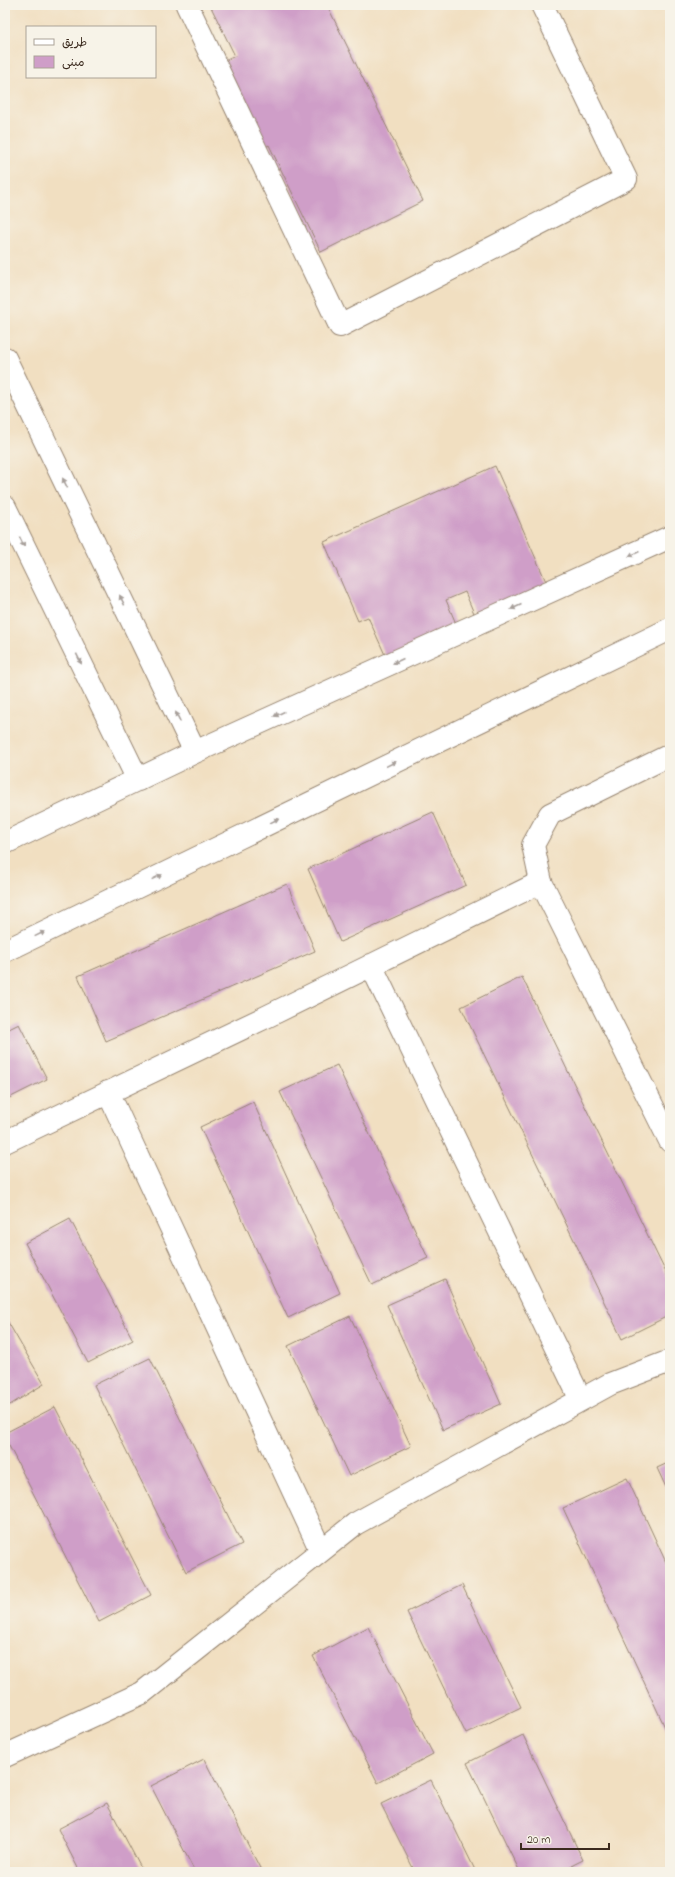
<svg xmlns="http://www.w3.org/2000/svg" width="675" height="1877" font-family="'Indie Flower','Playpen Sans Arabic',sans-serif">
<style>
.building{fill:#cf9ec8}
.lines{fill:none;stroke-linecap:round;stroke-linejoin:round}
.street-casing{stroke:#968470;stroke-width:24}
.street{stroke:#fff;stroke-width:22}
.oneway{fill:#a79f9a}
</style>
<rect width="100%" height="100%" fill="#f7f3e8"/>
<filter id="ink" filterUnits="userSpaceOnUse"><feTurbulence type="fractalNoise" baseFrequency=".025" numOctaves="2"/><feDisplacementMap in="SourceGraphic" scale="8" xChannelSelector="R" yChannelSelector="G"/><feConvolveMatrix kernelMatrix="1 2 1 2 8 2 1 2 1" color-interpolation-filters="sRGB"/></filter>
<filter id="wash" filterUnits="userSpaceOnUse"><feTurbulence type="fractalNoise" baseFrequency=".012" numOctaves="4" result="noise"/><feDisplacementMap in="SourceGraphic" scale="16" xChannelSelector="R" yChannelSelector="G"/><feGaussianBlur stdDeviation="0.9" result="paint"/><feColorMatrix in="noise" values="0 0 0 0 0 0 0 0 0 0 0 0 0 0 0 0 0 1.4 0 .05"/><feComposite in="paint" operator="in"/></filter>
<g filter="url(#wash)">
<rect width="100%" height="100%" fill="#f1dfc1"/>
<g id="blocks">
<!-- building -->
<path class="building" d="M210,5H327L423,201L321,252L269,145L260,150L217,65L235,56Z
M495,466L548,586L476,618L465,592L446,600L457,626L386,657L368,617L358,621L324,542Z
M433,812L466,885L340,942L308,869Z
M287,884L315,951L106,1041L78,976Z
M522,977L670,1281V1315L622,1339L461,1007Z
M19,1024L47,1079L5,1100V1031Z
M337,1065L428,1258L372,1285L280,1092Z
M253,1102L340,1293L288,1318L200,1127Z
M70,1219L133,1340L88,1363L25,1243Z
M445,1279L501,1404L443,1430L387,1305Z
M350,1316L411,1446L349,1476L288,1346Z
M5,1317L44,1384L5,1408Z
M150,1358L242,1544L186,1572L94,1385Z
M55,1407L151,1595L99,1622L5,1438V1433Z
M670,1462V1496L657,1468Z
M627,1478L670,1571V1738L563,1508Z
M462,1585L521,1707L466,1734L407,1612Z
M368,1627L433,1754L378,1783L313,1656Z
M523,1735L583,1860L559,1872H520L467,1763Z
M204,1759L262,1872H195L151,1786Z
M431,1780L476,1872H415L381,1804Z
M107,1803L143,1872H80L58,1829Z"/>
</g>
</g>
<g filter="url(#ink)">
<use href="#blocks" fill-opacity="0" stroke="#968470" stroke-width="1"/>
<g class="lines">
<defs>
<path id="street" d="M187,5L340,326L626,179L542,5
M5,358L195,752
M5,507L138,780
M670,755L550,814L533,845L541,882L670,1141
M5,843L195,752L670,537
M5,951L670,629
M371,965L581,1400
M108,1092L321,1551
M5,1142L266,1017L541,882
M5,1756L142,1693L355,1524L610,1384L670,1361"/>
</defs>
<!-- street casing -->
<use href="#street" class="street-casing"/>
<!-- street -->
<use href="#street" class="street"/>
</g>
<!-- one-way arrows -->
<defs><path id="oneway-solid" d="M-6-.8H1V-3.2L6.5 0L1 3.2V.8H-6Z"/></defs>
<g class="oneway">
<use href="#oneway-solid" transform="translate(65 483) rotate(-116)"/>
<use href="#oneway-solid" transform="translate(22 542) rotate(64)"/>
<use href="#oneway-solid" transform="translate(634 554) rotate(156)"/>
<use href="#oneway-solid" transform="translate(122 600) rotate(-116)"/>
<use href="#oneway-solid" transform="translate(516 607) rotate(156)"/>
<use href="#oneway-solid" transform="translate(79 659) rotate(64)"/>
<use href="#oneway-solid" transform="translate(398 661) rotate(156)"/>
<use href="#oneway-solid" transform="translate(279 714) rotate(156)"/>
<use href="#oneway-solid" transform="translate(178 717) rotate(-116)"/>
<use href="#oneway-solid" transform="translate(391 764) rotate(-26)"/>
<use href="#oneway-solid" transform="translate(274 821) rotate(-26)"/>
<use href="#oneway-solid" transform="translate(157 877) rotate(-26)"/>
<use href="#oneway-solid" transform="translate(40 934) rotate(-26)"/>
</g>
</g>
<!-- margin -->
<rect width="675" height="1877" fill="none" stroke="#f7f3e8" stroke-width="20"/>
<!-- legend -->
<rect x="26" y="26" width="130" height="52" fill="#f7f3e8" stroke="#aca397"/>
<rect x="34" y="39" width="20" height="6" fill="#ffffff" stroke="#aca397"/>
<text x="62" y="46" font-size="12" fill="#3b2a1e">طريق</text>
<rect x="34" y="56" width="20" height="12" fill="#cf9ec8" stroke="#aca397"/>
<text x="62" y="66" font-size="12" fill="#3b2a1e">مبنى</text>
<!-- scale -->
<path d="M521 1843v6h88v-6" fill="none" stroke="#3b2a1e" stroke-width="2"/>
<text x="527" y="1843" font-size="12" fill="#3b2a1e" stroke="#f7f3e8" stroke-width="3" paint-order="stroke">20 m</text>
</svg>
